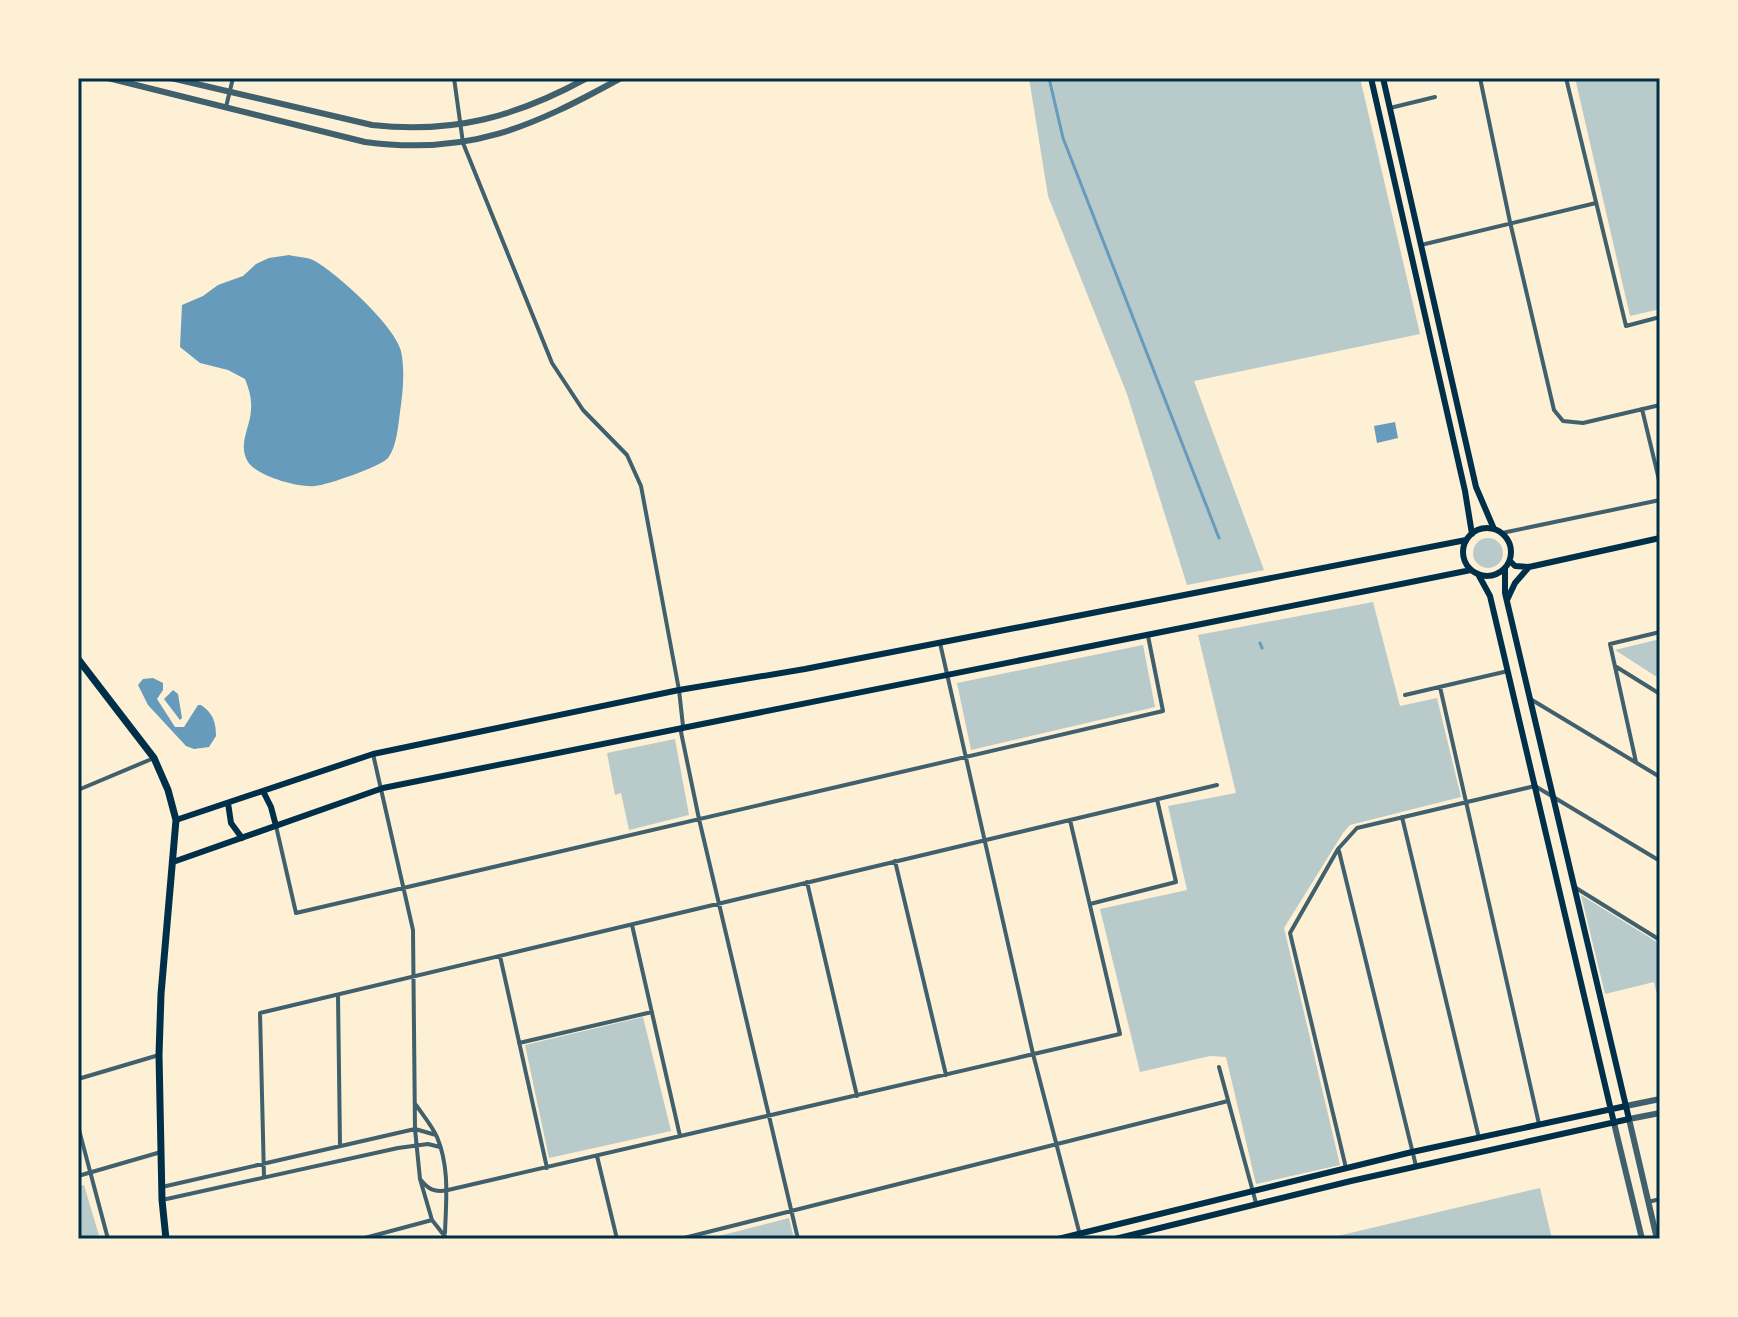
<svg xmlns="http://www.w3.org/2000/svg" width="1738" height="1317" font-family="'Fira Sans',sans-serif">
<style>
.green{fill:#b9caca}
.water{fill:#669bbc}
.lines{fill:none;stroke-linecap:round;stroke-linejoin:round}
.stream{stroke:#669bbc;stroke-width:3}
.minor{stroke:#3f606c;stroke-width:4}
.tertiary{stroke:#3f606c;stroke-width:6}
.secondary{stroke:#003049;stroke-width:6}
.primary{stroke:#003049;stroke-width:7}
.neatline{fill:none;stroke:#003049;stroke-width:3}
</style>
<rect width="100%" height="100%" fill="#fdf0d5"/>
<!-- green -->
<path class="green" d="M1029,78H1360L1420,334L1194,381L1264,570L1187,585L1127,394L1048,196Z
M1575,78H1660V309L1630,316Z
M1473 553a15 15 0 1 1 30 0a15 15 0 1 1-30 0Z
M1373,602L1400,706L1437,698L1461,797L1350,825L1343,833L1284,928L1340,1165L1256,1184L1226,1057L1210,1056L1140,1072L1100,909L1187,890L1168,806L1236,793L1198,635Z
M1660,639V679L1615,650Z
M1143,645L1155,707L971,750L957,683Z
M675,739L689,815L629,830L621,793L615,795L607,753Z
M1581,895L1660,944V1007L1654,982L1605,994Z
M643,1017L671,1131L549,1158L525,1045Z
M84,1185L100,1239H78V1186Z
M1540,1188L1552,1239H1325Z
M789,1218L794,1239H706H707Z"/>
<!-- water -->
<path class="water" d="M289,255C297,257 307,257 313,260C336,272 395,326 401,351C405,369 403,393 400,412C398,426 397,446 388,458C380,467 327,485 315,486C298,488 257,476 248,462C237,444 251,426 251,409C252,399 249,389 245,379L228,370L200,363L180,347L182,305L203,296L218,285L243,276L256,264L269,258Z
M1395,422L1398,438L1377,443L1374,426Z
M153,678L163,683V690L157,699L175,727H184L198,705H201C213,713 216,722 216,736L209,747L194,749L186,746L148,705L138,685L143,679Z
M173,690L178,694L182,718L180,720L164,699Z"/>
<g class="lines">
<!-- stream -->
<path class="stream" d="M1049,78L1063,138L1219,538
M1260,643L1262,648"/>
<!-- minor -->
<path class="minor" d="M454,78L463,143L552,363L583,410L627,455L641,486L679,690L683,726L681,732L699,819L798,1239
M1480,78L1510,222L1554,410L1563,421L1583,423L1660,405
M1566,78L1626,326L1660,317
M226,107L233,78
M1390,108L1435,97
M1421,245L1596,203
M1642,409L1660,484
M1502,533L1660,500
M940,643L1033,1054L1081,1239
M1615,666L1660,694
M1440,687L1539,1124
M1405,695L1508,671
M1532,700L1660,777
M373,754L413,930L415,1129L420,1179L432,1220L447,1239
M1636,762L1610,644L1660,632
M78,790L154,758
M1402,817L1479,1138
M276,826L296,913L1163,711L1148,636
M1339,851L1416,1166
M895,861L946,1075
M807,882L857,1096
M1576,888L1660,940
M1090,904L1176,882L1157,799
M632,925L680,1136
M500,956L547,1168
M338,996L340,1145
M519,1043L652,1012
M1219,1067L1256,1203
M78,1079L159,1055
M416,1105C423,1115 432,1126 437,1137C450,1168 446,1201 445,1233
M78,1126L108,1239
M597,1156L617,1239
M1346,1168L1290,933L1338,849L1357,828L1535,786L1660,861
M78,1176L161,1152
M264,1177L260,1013L1217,785
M420,1179C428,1189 434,1193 448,1190L1120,1034L1070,820
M162,1187L415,1129L436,1135
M162,1200L398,1148L428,1144L440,1147
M1648,1202L1660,1199
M361,1239L432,1220
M680,1239L1228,1101"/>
<!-- tertiary -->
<path class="tertiary" d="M108,78L365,142C469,156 532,127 621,78
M171,78L372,125C453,134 516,117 587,78
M1626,1106L1660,1099
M1614,1123L1642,1239
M1657,1239L1629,1119L1660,1113"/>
<!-- secondary -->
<path class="secondary" d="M1371,78L1465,491L1472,534
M1383,78L1476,487L1494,529
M1463 552a24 24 0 1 1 48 0a24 24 0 1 1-48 0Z
M1510,561L1515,566L1529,567L1660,538
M1478,574L1490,596L1614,1123
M1507,600L1515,583L1529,567
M263,791L271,807L276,826
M228,803L231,823L242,838
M176,820L373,754L679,690L805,669L1466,540
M173,862L383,788L1471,570
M1058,1239L1412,1152L1626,1106
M1115,1239L1351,1181L1629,1119L1505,593V568"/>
<!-- primary -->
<path class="primary" d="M78,659L154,758L168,790L176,820L161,994L159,1055L162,1200L166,1239"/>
</g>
<!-- border -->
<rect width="1738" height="1317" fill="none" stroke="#fdf0d5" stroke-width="160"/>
<rect x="80" y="80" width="1578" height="1157" class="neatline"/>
</svg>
